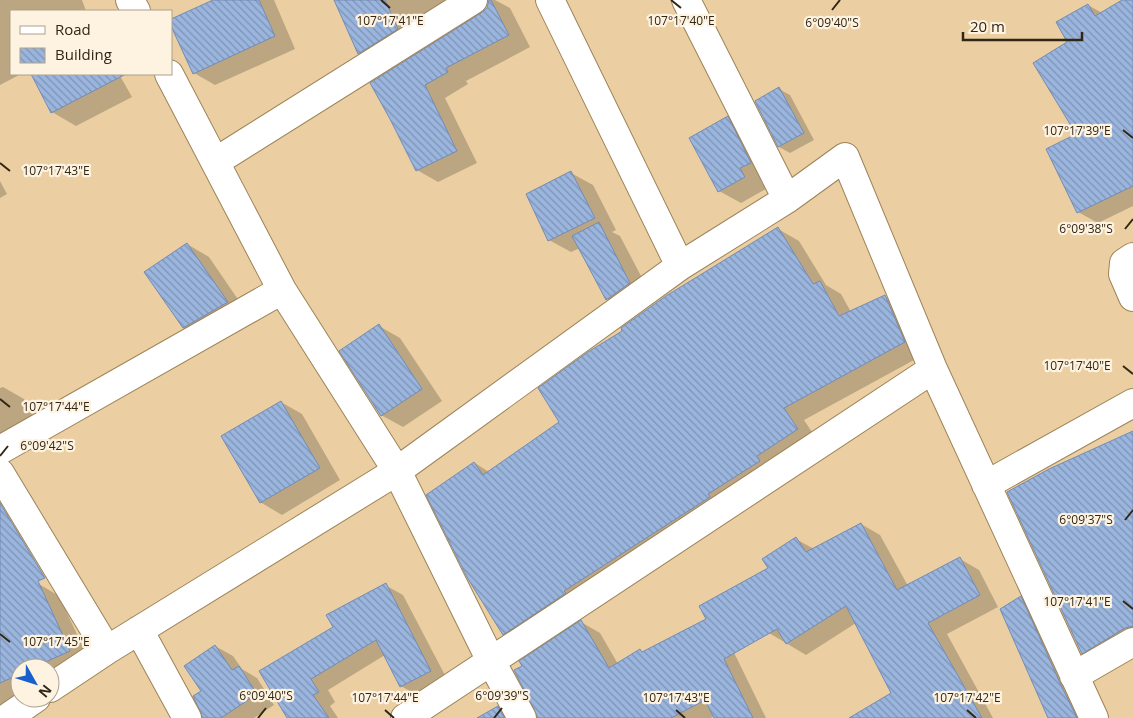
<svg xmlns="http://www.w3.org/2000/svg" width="1133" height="718" font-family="'Open Sans',sans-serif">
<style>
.shadow{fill:#0003}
.building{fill:url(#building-back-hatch);stroke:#738cb4}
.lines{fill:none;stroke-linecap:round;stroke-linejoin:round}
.minor-casing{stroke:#9d8358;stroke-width:30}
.minor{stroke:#fff;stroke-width:28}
.ticks{fill:none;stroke:#312615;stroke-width:2}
.ticks-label{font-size:12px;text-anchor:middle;fill:#312615;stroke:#fef3e1;stroke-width:4.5;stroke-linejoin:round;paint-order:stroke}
</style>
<defs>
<pattern id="building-back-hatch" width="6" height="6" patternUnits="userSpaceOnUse" patternTransform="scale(1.25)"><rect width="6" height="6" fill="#9ab5de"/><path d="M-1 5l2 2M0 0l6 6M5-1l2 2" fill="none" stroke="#7e93b3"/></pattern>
</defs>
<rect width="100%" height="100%" fill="#ebcfa2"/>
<!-- shadow -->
<path class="shadow" d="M0,0H82L86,11H11V74H21L0,85Z
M216,0H274L295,49L215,85L194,73Z
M336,0H484L380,65L359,53Z
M489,0H495L510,8L530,47L466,81L468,84L445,98L477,163L438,182L417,170L391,118L488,7Z
M1125,0H1133V206L1098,223L1078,212V135L1069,42L1088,5L1102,13Z
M32,74H119L132,97L76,126L52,112Z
M779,89L790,95L814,140L790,153L779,147L756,101Z
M727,118L749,130L772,175L761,181L766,189L741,203L719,191Z
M571,173L593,185L616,230L612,232L620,236L651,295L628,312L607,299L580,248L571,252L549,240Z
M0,181L7,194L0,198Z
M778,229L799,241L826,285L841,294L851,312L885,297L906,309L925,354L804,420L818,441L524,646L504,634L475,463L489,472L561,422Z
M187,244L209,257L248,314L205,340L183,328Z
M379,326L400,338L442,401L403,427L381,415Z
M3,387L24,399L41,433L0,445V388Z
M281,402L302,414L340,480L282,515L260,502Z
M1133,432V645L1101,664L1082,653Z
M861,524L880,535L908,586L960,559L979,570L998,607L947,634L993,718H851L893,693L856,623L806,655L769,633V568L796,539L814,549Z
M0,535L39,584L59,596L90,662L50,681V668H20V695L1,704L3,708L0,710Z
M385,585L403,595L448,681L418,696L401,686L385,655L328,690L335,702L330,706L338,718H290L335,627Z
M1021,598L1042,610L1092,718H1050Z
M581,622L600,633L618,664L640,651L643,653L724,632L766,718H715L714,716L711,718H539Z
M215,646L233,656L242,669L257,678L274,705L254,718H206Z
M498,707L516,718H479Z"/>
<!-- building -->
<path class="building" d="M213,0H259L275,36L193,74L171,26V19Z
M334,0H385L398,29L358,54Z
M489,0H491L509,35L446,68L448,72L425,85L457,151L416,171L390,119L370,83L481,13L487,8Z
M1122,0H1133V186L1077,213L1046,149L1076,134L1033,63L1067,42L1056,22L1088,4L1095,16Z
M31,74H126L51,113Z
M779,87L804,133L778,147L755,101Z
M728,116L751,163L740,168L745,177L718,192L689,138Z
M571,171L595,218L548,241L526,194Z
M599,222L630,283L606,300L572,236Z
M778,227L813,284L820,281L839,316L885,295L905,342L784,408L798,429L757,456L760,461L708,494L710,497L564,591L566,593L503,635L468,579L426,495L474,462L483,475L559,422L538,388L588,352L622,331L621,328L666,296Z
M187,243L228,302L183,328L144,272Z
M379,324L422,389L381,416L339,351Z
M281,401L320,468L260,503L221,436Z
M1133,431V626L1125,628L1082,654L1007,492L1049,469Z
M0,503L45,578L38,581L70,651L32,668H20V674L0,683Z
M861,523L897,590L960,557L980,595L928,623L982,718H849L891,693L846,606L786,644L777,629L724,659L753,718H714L705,700L671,718H538L514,670L522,666L519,661L581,620L609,668L640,649L642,652L706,619L699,606L768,568L762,559L796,537L806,552Z
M386,583L431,671L400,687L376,640L311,679L319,692L313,695L329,718H287L259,671L333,627L326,615Z
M1021,596L1060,683L1077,718H1048L1000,609Z
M215,645L232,670L239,666L257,694L221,718H203L193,696L201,691L184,666Z
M498,706L504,718H477Z"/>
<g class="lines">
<defs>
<path id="minor" d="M130,0L136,11
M550,0L680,266
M686,0L787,199
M169,74L282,290L397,471L491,661L522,718
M215,162L473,0
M1133,257L1124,263L1123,274L1133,297
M0,450L282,290
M0,473L107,650
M986,485L1133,403
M139,630L187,718
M1074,676L1133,642
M50,688L107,650L397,471L680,266L787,199L845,157L933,369L1094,718
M7,718L36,698
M405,718L933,369"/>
</defs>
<!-- minor casing -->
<use href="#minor" class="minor-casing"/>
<!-- minor -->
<use href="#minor" class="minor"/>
</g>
<!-- ticks -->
<path class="ticks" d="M381,0L390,8M671,0L681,8M832,10L840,0M1123,130L1133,138M0,163L10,171M1125,229L1133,219M1123,366L1133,374M0,399L10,407M0,456L8,446M1125,520L1133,510M1123,601L1133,609M0,634L10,642M385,710L394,718M676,710L685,718M967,710L976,718M258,718L266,708M494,718L502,708"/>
<g class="ticks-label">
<text x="390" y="25">107°17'41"E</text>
<text x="681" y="25">107°17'40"E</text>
<text x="832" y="27">6°09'40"S</text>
<text x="1077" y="135">107°17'39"E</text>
<text x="56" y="175">107°17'43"E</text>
<text x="1086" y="233">6°09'38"S</text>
<text x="1077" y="370">107°17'40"E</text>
<text x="56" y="411">107°17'44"E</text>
<text x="47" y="450">6°09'42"S</text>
<text x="1086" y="524">6°09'37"S</text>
<text x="1077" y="606">107°17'41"E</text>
<text x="56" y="646">107°17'45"E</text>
<text x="266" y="700">6°09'40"S</text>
<text x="502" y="700">6°09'39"S</text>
<text x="385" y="702">107°17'44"E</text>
<text x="676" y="702">107°17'43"E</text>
<text x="967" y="702">107°17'42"E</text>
</g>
<!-- legend -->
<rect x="10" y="10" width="162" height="65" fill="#fef3e1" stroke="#aca18f"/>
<rect x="20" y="26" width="25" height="8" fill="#ffffff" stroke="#aca18f"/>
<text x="55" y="35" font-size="15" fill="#312615">Road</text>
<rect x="20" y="48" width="25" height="15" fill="url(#building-back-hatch)" stroke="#aca18f"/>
<text x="55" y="60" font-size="15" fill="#312615">Building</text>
<!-- north arrow -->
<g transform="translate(35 683) rotate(129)"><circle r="24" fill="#fef3e1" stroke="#aca18f"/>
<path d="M0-4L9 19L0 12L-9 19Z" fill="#1960cc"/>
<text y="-8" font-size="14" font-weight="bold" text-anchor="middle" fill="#312615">N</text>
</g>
<!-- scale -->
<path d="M963 32v8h119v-8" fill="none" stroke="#312615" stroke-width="2.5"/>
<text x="970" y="32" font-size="15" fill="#312615" stroke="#fef3e1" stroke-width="4" paint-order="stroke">20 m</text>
</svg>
